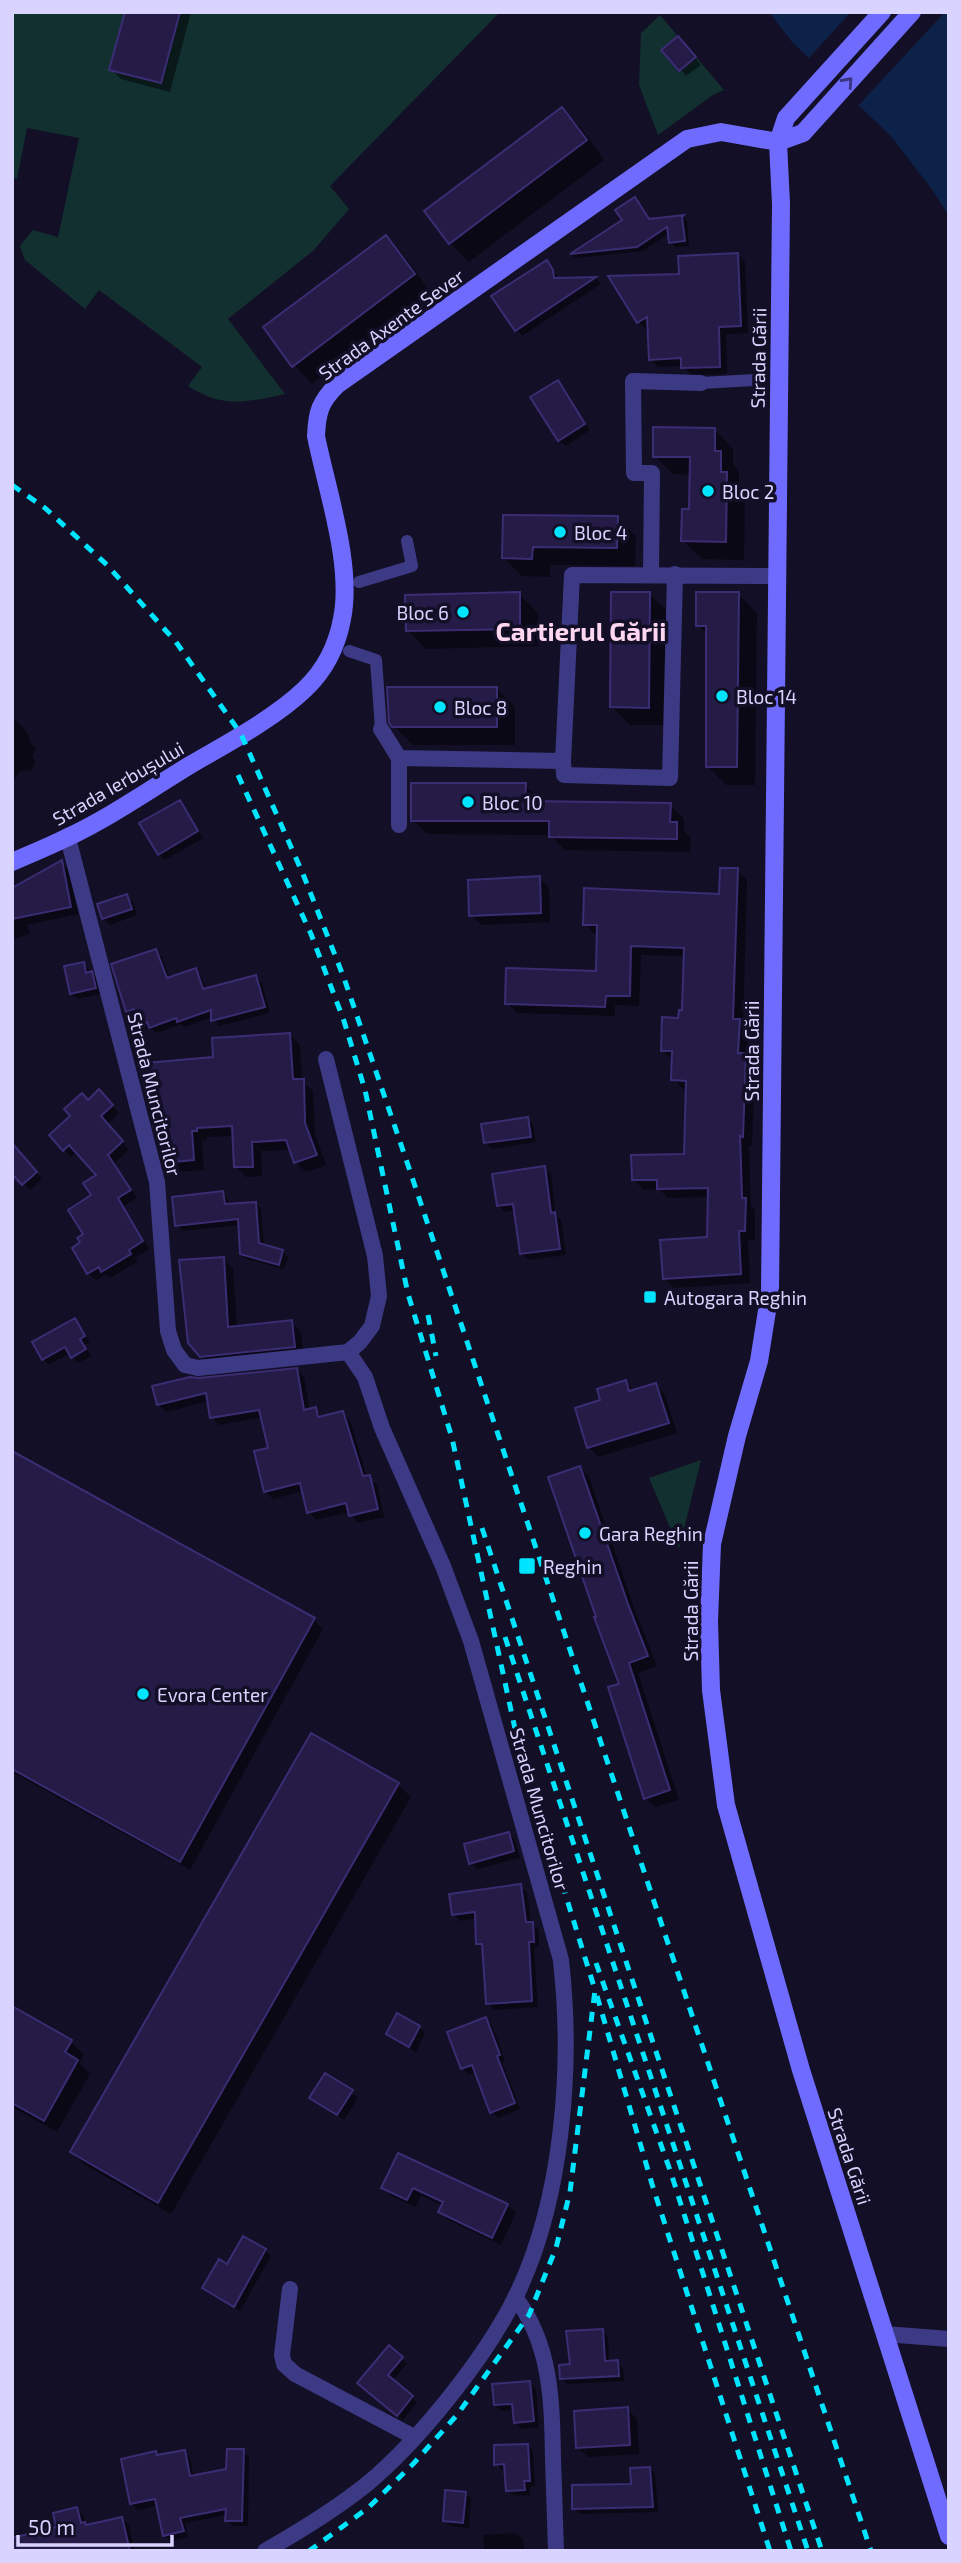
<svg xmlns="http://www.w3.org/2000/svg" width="961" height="2563" font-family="'Exo 2',sans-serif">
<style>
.green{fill:#12302f}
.water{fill:#0c2248}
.pier{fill:#130f26}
.shadow{fill:#0007}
.building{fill:#241b47;stroke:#3b2d73;stroke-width:2}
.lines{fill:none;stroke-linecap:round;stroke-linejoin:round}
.pedestrian{stroke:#3d3a85;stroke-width:12}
.minor{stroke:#3d3a85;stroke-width:16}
.secondary{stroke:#6f6bff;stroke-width:18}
.rail{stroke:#00e5ff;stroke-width:5;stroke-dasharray:10 9;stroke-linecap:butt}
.oneway{stroke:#38347d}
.poi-dot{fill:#00e5ff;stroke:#130f26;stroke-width:2.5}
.labels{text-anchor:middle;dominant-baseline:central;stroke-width:7;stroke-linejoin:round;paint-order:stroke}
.street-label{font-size:19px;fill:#d9d4ff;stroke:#130f26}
.poi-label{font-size:19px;fill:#d9d4ff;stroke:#130f26;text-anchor:start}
.district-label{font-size:26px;font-weight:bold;fill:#ffd6f0;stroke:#130f26}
</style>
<rect width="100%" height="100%" fill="#130f26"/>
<!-- green -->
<path class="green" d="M12,12H500L330,186L349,209L314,250L228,319L285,394C247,402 223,409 188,386L202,367L99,290L85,309L25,260L20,246L33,230L58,237L79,138L27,128L17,179L12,178Z
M660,15L677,35L660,50L678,72L697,58L724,90L713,95L658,135L639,85L641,33Z
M701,1460L679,1549L649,1478Z"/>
<!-- water -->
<path class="water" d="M769,12H949V216L931,188L890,135L792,42Z"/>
<!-- pier -->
<path class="pier" d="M851,12H945L856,108L806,61Z"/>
<!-- shadow -->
<path class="shadow" d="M127,12H191L170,92L121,79L111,69Z
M684,45L701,65L686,76L664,50Z
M562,110L581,128L604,160L469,262L450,243L426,212Z
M639,204L650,221L683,217L687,221L689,246L676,247L670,242L669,233L643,251L576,258L572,255L624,221Z
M386,237L404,256L432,294L312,384L294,365Z
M737,254L745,262L748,333L726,334L727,374L691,375L683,366L658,367L651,359L649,328L646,330L639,322L681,276Z
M546,262L559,279L596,278L601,284L522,336L494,297Z
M558,382L590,430L566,446L559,440Z
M715,430L733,449V465L739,471V487L745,493L744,560L702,559L683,541L690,510L691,475L673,474L655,456Z
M504,517L617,518L636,536L635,566L550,565V577L522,576L504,558Z
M519,594L538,613V646L426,649L408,630Z
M649,594L668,612L667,725H630L612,707Z
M738,594L757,613L755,785H726L707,766L708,635L698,625Z
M497,689L515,707V745H413L394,726Z
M12,717L22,726L29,736V741L36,749L32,755L35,762L32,770L20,772L12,783Z
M525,785L539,799V803L670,805L684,819V831L691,838L690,852L565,850L550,835L427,834L413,820Z
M180,802L203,838L165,860L159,854Z
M61,862L69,870L78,914L27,925L30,933L12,940V891Z
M737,870L747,880L743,1025L749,1031L748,1058L755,1065L752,1146H749L751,1206L755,1210V1240H748L750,1283L674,1288L664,1278L709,1238V1197L668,1198L659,1189L644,1190L634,1180L685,1155L687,1089H683L673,1079V1061L662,1050L684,1011L686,956L641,955L639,1006L615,1005V1016L517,1013L507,1003L598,972L599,934H594L585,924L721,896Z
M539,878L549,888L550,922L481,925L471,915Z
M126,896L133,902L137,915L110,925L103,918Z
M156,951L162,957L170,979L195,970L201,976L206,990L256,977L262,983L270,1013L219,1026L213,1017L185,1027L181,1024L157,1033L152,1029L148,1030L141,1024L138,1016L134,1017L128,1011Z
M84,964L97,979L101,994L77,999L71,993Z
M289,1034L300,1045L302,1081L313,1091L315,1134L326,1165L306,1172L295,1162L291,1150L261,1151L262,1176L246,1177L236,1167L235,1136L206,1137L207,1140L202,1141L204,1170L175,1172L164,1162L160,1136L157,1133L215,1058Z
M99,1092L119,1113L107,1125L129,1150L114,1163L137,1198L124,1206L149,1249L135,1258L137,1262L110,1278L106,1274L96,1280L88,1273L83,1243L99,1176L77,1152L71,1157L64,1150L88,1102Z
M527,1119L533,1125L536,1142L492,1149L486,1143Z
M25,1159L42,1179L30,1190L12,1171Z
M544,1168L551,1174L556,1216L561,1220L566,1255L528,1260L522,1254L515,1210L504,1212L498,1205Z
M223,1193L228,1199L229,1205L256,1203L261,1209L264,1246L282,1251L288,1257L284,1269L247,1259L241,1254L240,1225L183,1231L177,1225Z
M223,1259L233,1268L237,1328L291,1322L301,1332L304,1356L211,1366L201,1356Z
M75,1320L90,1342L85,1345L91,1356L78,1363L70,1353L49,1365L43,1359Z
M297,1370L304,1377L310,1411L315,1409L323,1417L342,1413L350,1420L367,1477L377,1484L384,1517L358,1523L350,1512L316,1520L309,1512L304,1491L273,1499L265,1491L270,1449L263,1417L219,1425L212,1417L209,1401L166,1412L158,1404Z
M625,1382L635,1391L656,1385L665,1395L677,1433L598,1457L589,1447L602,1402Z
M12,1453L314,1620L323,1629L190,1870L12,1772Z
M580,1468L589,1477L637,1616L657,1666L638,1673L679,1800L655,1807L645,1798Z
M398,1785L411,1797L171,2214L85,2165L72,2152Z
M509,1834L515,1840L520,1858L477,1869L471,1863Z
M520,1886L527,1892L531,1924L539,1930V1947H534L538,2007L494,2010L488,2003L484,1949L478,1943L477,1918L460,1921L454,1914Z
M12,2008L72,2043H68L59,2059L62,2061L72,2043L84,2055L79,2063L90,2074L57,2132L12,2107Z
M486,2019L492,2025L505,2061L502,2062L520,2109L498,2118L492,2112L476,2072L469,2075L462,2068Z
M419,2027L425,2033L416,2052L394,2040L388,2034Z
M351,2092L358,2098L344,2120L311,2098Z
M398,2155L507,2205L516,2213L501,2245L448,2220L440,2212L443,2206L421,2195L416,2207L391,2196L383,2187Z
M265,2250L271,2256L240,2311L210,2294L204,2288L228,2267Z
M602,2331L608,2336L609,2363L617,2362L623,2368L624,2381L567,2384L562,2379Z
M390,2348L407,2364L392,2381L417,2402L403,2420L365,2388Z
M529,2383L536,2389L539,2427L522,2429L516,2422L515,2410L501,2411L495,2405Z
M627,2409L637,2419L639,2454L588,2457L578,2447Z
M527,2445L533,2452L535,2486L530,2487V2495L514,2496L508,2490L506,2470H502L496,2464Z
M243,2451L249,2457L248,2526H233L227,2520V2515L185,2523L188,2537L171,2541L165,2535L158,2505L138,2510L132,2504L156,2453L159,2456L184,2452L190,2458L194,2477L228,2470Z
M649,2468L655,2474L658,2512L580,2514L574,2508L633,2486Z
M465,2493L471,2499L469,2528L451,2526L444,2520Z
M77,2509L83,2516L87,2526L122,2519L129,2525L134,2551H12L58,2528Z
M515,2533L523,2540L524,2551H484L483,2535Z"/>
<!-- building -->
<path class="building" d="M125,12H180L161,83L109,70Z
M678,36L696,57L679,71L661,50Z
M562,107L587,140L449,244L424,211Z
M635,197L649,219L684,215L682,217L685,241L669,243L667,227L637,247L570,254L622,220L615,210Z
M386,235L415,274L292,367L263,327Z
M738,253L741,326L719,327L720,367L681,368V358L649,360L647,317L637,323L608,276L679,274L678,256Z
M547,260L553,270L554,278L596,277L515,331L491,296Z
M558,380L585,424L558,441L530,397Z
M653,427L715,428V451H721V472H727L726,542L681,541L682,509H689L690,457H653Z
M503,515L618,516L617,548L533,547L532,559L502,558Z
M520,592V629L406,631L405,595Z
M611,592H650L649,708L610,707Z
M696,592H739L737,767H706V626H696Z
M387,687H497V727H392L389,723Z
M411,783H526L525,801L671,803L670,822H677V839L549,837V821H411Z
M180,800L198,831L158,855L139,823Z
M62,860L71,907L12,919V888Z
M720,868H738L733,1019H740L738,1053H746L743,1137L740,1136L742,1198H746L745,1231H739L741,1274L663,1279L660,1240L707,1237L708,1188L657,1189V1180H632L631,1155L684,1154L686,1081L671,1080L672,1051H661L662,1017L678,1018L679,1010H682L684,948L631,946L630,996H606L605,1007L505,1004L506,968L596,971L597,925H583L584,888L719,894Z
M540,876L541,913L469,916L468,880Z
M127,894L132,909L102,919L97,904Z
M156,949L167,978L196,968L203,989L256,975L265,1007L211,1021V1010L177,1022L176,1018L149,1028L147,1022L140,1025L134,1009L126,1012L111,964Z
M84,962L86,973L92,971L96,988L70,994L64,966Z
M290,1033L293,1079H304L305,1123L317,1155L294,1163L286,1140L252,1142L253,1167H234L232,1126L197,1128V1131H192L194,1160L163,1163L158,1134H155L150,1112L146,1063L213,1057L212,1038Z
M99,1089L113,1105L101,1116L123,1141L108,1155L131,1190L118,1198L143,1241L129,1250L131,1254L101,1272L99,1267L87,1274L72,1248L80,1242L77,1238L83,1234L68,1210L91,1195L83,1183L96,1175L69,1145L63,1151L49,1135L70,1116L64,1109L82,1093L88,1100Z
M528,1117L531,1137L484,1143L481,1124Z
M12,1143L37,1172L22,1185L12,1174Z
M545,1166L551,1213L555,1212L560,1249L520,1254L513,1204L497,1206L492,1174Z
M223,1191L225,1204L256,1202L259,1243L283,1250L279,1265L240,1254L238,1219L175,1226L172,1197Z
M224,1257L228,1327L292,1320L295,1347L200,1357L188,1343L179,1260Z
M75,1318L85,1336L80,1339L86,1349L71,1358L65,1347L42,1360L32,1342Z
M297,1368L304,1410L316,1407L318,1417L343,1411L363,1476L370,1475L378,1509L349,1516L346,1503L307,1513L300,1483L264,1492L254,1451L268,1448L259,1410L210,1418L206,1393L157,1405L152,1386L190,1377L199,1378Z
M626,1380L629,1391L656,1383L669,1423L587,1448L575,1408L600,1400L597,1389Z
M12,1451L315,1618L180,1862L12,1769Z
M580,1466L628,1604L648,1656L629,1663L670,1790L644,1799L608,1687L619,1684L594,1617H596L548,1477Z
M311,1733L399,1783L158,2203L70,2152Z
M509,1832L514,1851L469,1864L464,1844Z
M521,1884L526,1922H533L534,1942H529L532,2001L486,2004L482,1944H476L475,1912L452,1915L449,1894Z
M12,2006L72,2040L65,2052L78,2060L44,2121L12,2103Z
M397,2013L420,2026L409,2047L386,2034Z
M486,2017L500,2055L497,2056L515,2103L490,2113L472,2065L461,2069L447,2032Z
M325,2073L353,2090L337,2115L309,2098Z
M398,2153L508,2204L492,2238L438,2212L443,2202L413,2188L407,2200L381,2188Z
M243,2236L266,2249L234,2307L202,2288L219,2259L227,2264Z
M603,2329L605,2361L618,2360L619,2376L560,2379L559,2365L570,2364L566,2331Z
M389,2345L403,2357L388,2375L413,2396L397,2416L357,2383Z
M530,2381L534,2421L514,2423L512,2404L494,2405L492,2384Z
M628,2407L630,2445L576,2448L574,2411Z
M528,2444L530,2481H524L525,2490L506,2491L504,2464L494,2465V2445Z
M227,2449H244L242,2521H225L226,2509L180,2518L184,2531L163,2536L155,2499L130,2504L121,2459L156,2451L157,2455L185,2450L190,2476L226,2469Z
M650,2467L653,2507L572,2509V2485L631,2484L630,2468Z
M445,2490L466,2492L463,2523L443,2521Z
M77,2507L81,2523L85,2522L86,2525L122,2517L130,2551H12V2538L56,2527L53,2513Z"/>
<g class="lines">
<!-- pedestrian -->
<path class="pedestrian" d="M701,383L755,380
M359,582L412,566L407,541
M349,651L376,660L381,729"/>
<!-- minor -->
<path class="minor" d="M651,574L652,473H634L633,381L701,383
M381,729L399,758
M563,761L564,775L670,778L675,574
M399,825V758L563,761L572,575L776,576
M68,838L157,1182L168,1331L174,1350L185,1365L198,1368L348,1352L360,1342L372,1326L379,1296L375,1256L326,1059
M290,2289L282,2355L284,2364L295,2374L414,2437
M515,2297C551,2344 552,2400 553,2458C554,2489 555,2520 556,2551
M885,2334L949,2339
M265,2551C300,2531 336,2509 367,2484C419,2441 485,2358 515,2298C563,2201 573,2066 561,1960L471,1641L443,1566L382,1428L365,1377L348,1352"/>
<!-- secondary -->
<path class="secondary" d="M882,12L786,118L778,142L781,204L770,1292L759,1361L737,1436L712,1544L709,1621L711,1690L726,1805L801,2070L949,2536
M778,142L803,133L912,12
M12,862C30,854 48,847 66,838C109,818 149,790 190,765C226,744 275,718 305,689C325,670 337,646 342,619C353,565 327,491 316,436C317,412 320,402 337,385L687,139L721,132L778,142"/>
<!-- rail -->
<path class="rail" d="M12,485L45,508L107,565L176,642L241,734L303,874L344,978L409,1168L871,2551
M238,775L311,934L344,1021L365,1090L408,1294L452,1438L517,1738L595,1990L570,2192L556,2248L529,2315L457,2415L414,2463L368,2508L309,2551
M428,1315L436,1356
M482,1528L822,2551
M505,1637L808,2551
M596,1963L671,2173L791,2551
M597,1996L652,2184L770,2551"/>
</g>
<!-- one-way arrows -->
<defs><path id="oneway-chevron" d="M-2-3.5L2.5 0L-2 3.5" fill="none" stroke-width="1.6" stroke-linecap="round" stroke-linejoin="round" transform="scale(1.75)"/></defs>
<use class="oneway" href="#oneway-chevron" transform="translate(848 82) rotate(-48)"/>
<!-- markers -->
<g class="poi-dot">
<circle cx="708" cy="491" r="7"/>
<circle cx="560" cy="532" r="7"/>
<circle cx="463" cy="612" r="7"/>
<circle cx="722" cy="696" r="7"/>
<circle cx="440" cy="707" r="7"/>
<circle cx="468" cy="802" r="7"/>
<rect x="643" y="1290" width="14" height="14" rx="3.5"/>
<circle cx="585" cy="1533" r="7"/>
<rect x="518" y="1557" width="18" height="18" rx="3.5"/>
<circle cx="143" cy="1694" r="7"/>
</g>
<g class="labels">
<!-- street labels -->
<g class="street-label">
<text transform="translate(391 324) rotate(-36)">Strada Axente Sever</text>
<text transform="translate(758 358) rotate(-89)">Strada Gării</text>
<text transform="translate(118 783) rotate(-30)">Strada Ierbușului</text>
<text transform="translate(751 1051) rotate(-90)">Strada Gării</text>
<text transform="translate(155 1094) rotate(76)">Strada Muncitorilor</text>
<text transform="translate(690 1611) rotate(-90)">Strada Gării</text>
<text transform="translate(540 1809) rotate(74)">Strada Muncitorilor</text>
<text transform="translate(850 2156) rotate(72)">Strada Gării</text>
</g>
<!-- poi labels -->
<g class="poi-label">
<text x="722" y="491">Bloc 2</text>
<text x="574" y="532">Bloc 4</text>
<text x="449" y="612" text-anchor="end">Bloc 6</text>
<text x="736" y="696">Bloc 14</text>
<text x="454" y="707">Bloc 8</text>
<text x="482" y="802">Bloc 10</text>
<text x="664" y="1297">Autogara Reghin</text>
<text x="599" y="1533">Gara Reghin</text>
<text x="543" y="1566">Reghin</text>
<text x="157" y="1694">Evora Center</text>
</g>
<!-- district labels -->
<g class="district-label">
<text x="581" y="630">Cartierul Gării</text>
</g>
</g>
<!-- border -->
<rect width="961" height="2563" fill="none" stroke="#d9d4ff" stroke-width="28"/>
<!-- scale -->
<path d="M18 2535v10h154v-10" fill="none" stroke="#d9d4ff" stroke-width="3.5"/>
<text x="28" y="2535" font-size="21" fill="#d9d4ff" stroke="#130f26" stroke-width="5" paint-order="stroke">50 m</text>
</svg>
